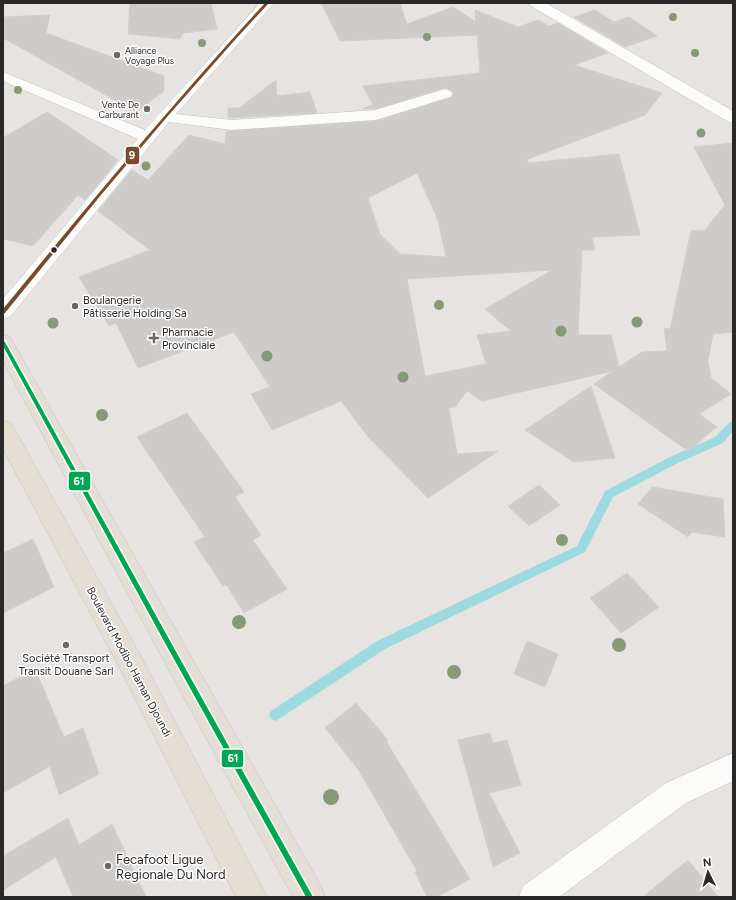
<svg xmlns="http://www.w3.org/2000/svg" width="736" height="900" font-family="Figtree,sans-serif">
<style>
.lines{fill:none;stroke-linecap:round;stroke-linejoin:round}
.stream{fill:#9bdbe0;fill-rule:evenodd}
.building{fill:#cecbc9;stroke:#d2cfcc;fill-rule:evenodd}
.minor-casing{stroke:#c1c1c0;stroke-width:1}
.major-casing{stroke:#c3c2c1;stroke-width:1}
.minor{fill:#fbfbfa;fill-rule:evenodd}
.major{fill:#e4ded5;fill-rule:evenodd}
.bus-1-casing{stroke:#fff;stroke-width:3}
.bus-2-casing{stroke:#fff;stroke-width:3}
.bus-1{fill:#7a4b2a;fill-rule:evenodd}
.bus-2{fill:#00a651;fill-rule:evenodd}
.tree{fill:#879a78}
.poi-dot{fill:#6c6a69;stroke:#fff;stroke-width:1.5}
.bus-dot{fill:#292929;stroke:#fff;stroke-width:1.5}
.labels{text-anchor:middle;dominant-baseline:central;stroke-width:3;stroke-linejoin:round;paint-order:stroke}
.far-poi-label{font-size:9px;fill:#292929;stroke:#fff;text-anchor:start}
.poi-label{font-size:11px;fill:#292929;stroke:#fff;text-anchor:start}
.street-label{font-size:11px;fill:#292929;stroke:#fff}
.near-poi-label{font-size:13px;fill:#292929;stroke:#fff;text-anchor:start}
.line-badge{stroke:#fff;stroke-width:1.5}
.badge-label{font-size:11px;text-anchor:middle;font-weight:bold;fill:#fff}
</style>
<rect width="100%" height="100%" fill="#e7e3e0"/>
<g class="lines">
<!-- stream -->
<path class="stream" d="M733,421V431L723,443L678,463L613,497L585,552L385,649L279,719L275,721L271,719L269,715L271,711L377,641L577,546L605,491L670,457L715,437L730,422Z"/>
</g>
<!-- building -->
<path class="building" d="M130,3H211L217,29L183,33L180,39L128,34Z
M321,3H400L407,24L453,7L476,22L475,10L518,27L538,20L549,26L558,23L608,53L574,65L662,93L645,115L528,159V163L619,154L640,235L592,237L595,250H582L578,335H611L619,367L642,352L667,351L664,328L670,329L691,231L705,230L725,205L694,147L733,143V332L713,334L708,360L711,378L731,394L699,414L717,427L688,451L594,384L613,371L482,401L467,391L455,407L449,408L457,454L498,451L428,498L369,438L341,401L272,430L251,394L270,387L234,332L138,368L116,323L109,326L79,277L150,250L98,211L132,170L148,180L189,135L225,144L226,131L376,121L450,98L454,94L451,90L445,88L375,109H362L373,105L363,86L480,73L477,35L340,41ZM417,173L438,220L446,257L400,254L380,234L368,198ZM552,270L485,309L511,331L477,335L486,364L425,376L407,279Z
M595,10L614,22L629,17L657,36L625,47L574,17Z
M50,15L46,33L164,76V91L136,112L3,38V17Z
M276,80L277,96L310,92L317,113L228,118V108H239Z
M47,112L118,160L85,200L78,195L33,246L3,239V138Z
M591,386L615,458L574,462L525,430Z
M187,413L244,492L235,497L261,535L253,540L287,589L244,613L226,584L223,586L194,542L205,537L137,437Z
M539,485L560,505L529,526L508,506Z
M652,487L723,499L725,537L692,532L688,537L638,504Z
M33,539L54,587L3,613V553Z
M627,573L659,607L621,633L590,598Z
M527,641L558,654L545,687L514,674Z
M35,669L64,737L83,728L99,774L59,795L50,766L3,793V686Z
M356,703L388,740L386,741L470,879L437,897H427L415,872L417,871L358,769L325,728Z
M490,733L493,743L507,740L521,785L489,793L520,853L493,867L458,740Z
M68,818L79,845L112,824L146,897H73L56,857L3,890V856Z
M688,860L718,897H643Z"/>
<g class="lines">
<defs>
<path id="minor" d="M260,3H274L176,114L232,120L375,110L445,89L450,91L453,94L450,97L376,120L232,130L169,122L10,317L3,319V299L138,139L3,81V72L145,130Z
M529,3H546L733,111V123L727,121L531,6Z
M733,753V781L686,803L559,897H519L523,886L666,783Z"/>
<path id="major" d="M3,335L10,337L321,886L325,897H293L158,650L3,361Z
M3,420L11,423L137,649L267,897H236L119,667L3,449Z"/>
</defs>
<!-- minor casing -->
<use href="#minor" class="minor-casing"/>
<!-- major casing -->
<use href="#major" class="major-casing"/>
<!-- minor -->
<use href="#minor" class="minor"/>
<!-- major -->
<use href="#major" class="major"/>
<defs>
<path id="bus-1" d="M265,3H269L234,41L167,117L101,195L5,313L3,314V309C88,205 174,102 265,3Z"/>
<path id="bus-2" d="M3,340L5,342L169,639L313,897H306L165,643L3,346Z"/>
</defs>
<!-- bus-1 casing -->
<use href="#bus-1" class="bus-1-casing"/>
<!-- bus-2 casing -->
<use href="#bus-2" class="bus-2-casing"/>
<!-- bus-1 -->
<use href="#bus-1" class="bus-1"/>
<!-- bus-2 -->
<use href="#bus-2" class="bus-2"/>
</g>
<!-- trees -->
<g class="tree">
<circle cx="673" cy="17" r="4"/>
<circle cx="427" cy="37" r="4"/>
<circle cx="202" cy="43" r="4"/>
<circle cx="695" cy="53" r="4"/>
<circle cx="18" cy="90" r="4"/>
<circle cx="701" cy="133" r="4.5"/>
<circle cx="146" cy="166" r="4.5"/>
<circle cx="439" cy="305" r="5"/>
<circle cx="637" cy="322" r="5.5"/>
<circle cx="53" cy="323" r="5.5"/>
<circle cx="561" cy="331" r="5.5"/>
<circle cx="267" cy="356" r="5.5"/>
<circle cx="403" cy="377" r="5.5"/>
<circle cx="102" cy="415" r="6"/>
<circle cx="562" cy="540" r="6"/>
<circle cx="239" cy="622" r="7"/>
<circle cx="619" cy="645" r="7"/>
<circle cx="454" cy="672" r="7"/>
<circle cx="331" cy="797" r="8"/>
</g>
<!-- markers -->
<g class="poi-dot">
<circle cx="117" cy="55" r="4"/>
<circle cx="147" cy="109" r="4"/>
<circle cx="75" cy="306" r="4"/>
<path d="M152 332h4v4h4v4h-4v4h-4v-4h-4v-4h4z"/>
<circle cx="66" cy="645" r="4"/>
<circle cx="108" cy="866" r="4"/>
</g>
<circle class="bus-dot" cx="54" cy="250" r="3.5"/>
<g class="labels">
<!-- far-poi labels -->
<g class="far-poi-label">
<text x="125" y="50">Alliance<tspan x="125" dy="10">Voyage Plus</tspan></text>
<text x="139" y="104" text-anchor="end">Vente De<tspan x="139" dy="10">Carburant</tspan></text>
</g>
<!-- poi labels -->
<g class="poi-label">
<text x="83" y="300">Boulangerie<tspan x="83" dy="13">Pâtisserie Holding Sa</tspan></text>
<text x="162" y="332">Pharmacie<tspan x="162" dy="13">Provinciale</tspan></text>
<text x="66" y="658" text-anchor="middle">Société Transport<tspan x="66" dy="13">Transit Douane Sarl</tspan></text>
</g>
<!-- street labels -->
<g class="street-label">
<text transform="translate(129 662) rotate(62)">Boulevard Modibo Haman Djoundi</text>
</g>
<!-- near-poi labels -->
<g class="near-poi-label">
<text x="116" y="859">Fecafoot Ligue<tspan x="116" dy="15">Regionale Du Nord</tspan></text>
</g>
</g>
<g class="line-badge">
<rect x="125" y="146" width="15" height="19" rx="4" fill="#7a4b2a"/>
<rect x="68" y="471" width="23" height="20" rx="4" fill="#00a651"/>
<rect x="221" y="749" width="23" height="19" rx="4" fill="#00a651"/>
</g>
<g class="badge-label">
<text x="132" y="159">9</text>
<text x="79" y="485">61</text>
<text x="233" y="762">61</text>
</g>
<!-- border -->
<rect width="736" height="900" fill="none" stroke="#292929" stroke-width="8"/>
<!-- north arrow -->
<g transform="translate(708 872) rotate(355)" stroke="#ffffff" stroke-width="3" paint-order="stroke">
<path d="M0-3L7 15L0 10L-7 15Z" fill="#292929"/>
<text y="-6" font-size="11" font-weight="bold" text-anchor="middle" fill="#292929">N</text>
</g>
</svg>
